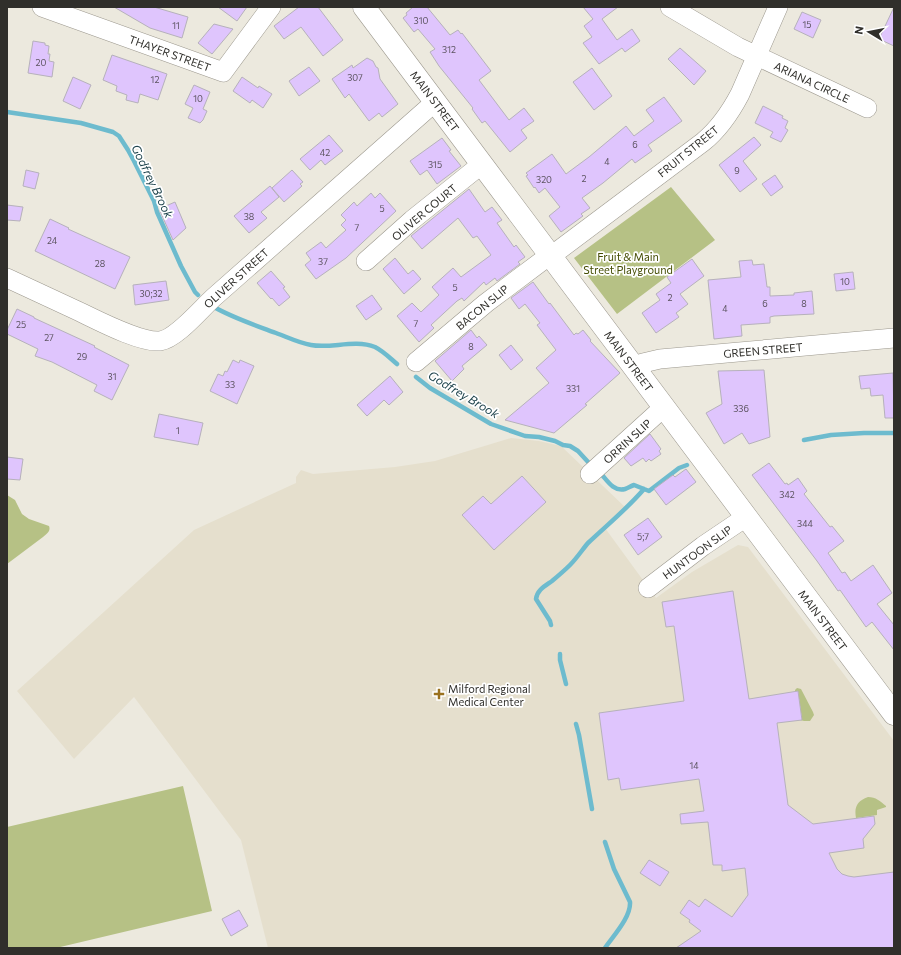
<svg xmlns="http://www.w3.org/2000/svg" width="901" height="955" font-family="Commissioner,sans-serif">
<style>
.built{fill:#e5dfcd}
.green{fill:#b6c185}
.lines{fill:none;stroke-linecap:round;stroke-linejoin:round}
.stream{stroke:#6dbbce;stroke-width:4.5}
.building{fill:#dfc5fd;stroke:#b6b1bb}
.minor-casing{stroke:#9c988e;stroke-width:20}
.major-casing{stroke:#9c988e;stroke-width:23}
.minor{stroke:#fff;stroke-width:19}
.major{stroke:#fff;stroke-width:22}
.poi-dot{fill:#9a711e;stroke:#fff;stroke-width:1.5}
.labels{text-anchor:middle;dominant-baseline:central;stroke-width:3.5;stroke-linejoin:round;paint-order:stroke}
.number-label{font-size:9px;fill:#5c5460}
.street-label{font-size:11px;fill:#302f2b;stroke:#fff}
.park-label{font-size:11px;fill:#444c03;stroke:#fff}
.poi-label{font-size:11px;fill:#302f2b;stroke:#fff;text-anchor:start}
.water-label{font-size:12px;font-style:italic;fill:#1e434c;stroke:#fff}
</style>
<rect width="100%" height="100%" fill="#ece9de"/>
<!-- built -->
<path class="built" d="M511,438L539,441L561,446L625,507L605,528L656,598L692,572L738,545L748,547L894,741V948H268L241,840L134,697L74,759L17,691L194,530L296,483V477L301,470L313,474L395,467L435,461Z"/>
<!-- green -->
<path class="green" d="M671,187L715,240L617,314L574,258Z
M7,495L15,500L22,514L29,519L49,526C51,531 47,534 43,537L7,564Z
M797,688L801,689L813,712L814,715L810,721H804L800,720L802,719L798,692H795V690Z
M183,786L212,911L56,948H7V827Z
M868,797C876,797 880,801 886,806V807L877,810V815L856,818C854,807 857,801 868,797Z"/>
<g class="lines">
<!-- stream -->
<path class="stream" d="M7,112L81,123L113,132L119,136L128,150L134,161L154,201L157,212L181,266L195,292L198,295
M214,307C233,318 255,325 276,333C287,337 299,343 311,345C331,349 354,339 375,347C383,351 390,358 397,364
M416,377L430,388L491,424L525,436L539,437L555,441L563,445L570,446L578,451L589,463
M804,440L831,435L864,433H894
M603,476C608,482 615,492 625,489C628,488 631,486 634,485L649,491L679,468L687,465
M551,625L550,621L536,599C537,590 545,586 552,581C558,576 564,571 570,565C577,558 582,550 588,543C607,525 627,509 644,489
M560,654V660L566,684
M576,724L579,735L592,809
M605,842L614,869L630,902C631,917 614,935 605,948"/>
</g>
<!-- building -->
<path class="building" d="M114,7H154L188,17L182,38L150,28Z
M218,7H247L237,21Z
M299,7H318L343,40L323,56L301,27L284,39L274,26Z
M413,7H427L450,35L458,30L461,34L462,33L491,71L479,80L509,120L524,108L534,121L521,130L527,138L510,152L485,121L482,123L472,109L473,108L439,66L430,52L435,49L418,29L414,32L403,18L407,15L406,13Z
M583,7H618L602,19L617,40L632,29L640,41L625,52L622,48L599,64L583,43L592,37L584,26L593,19Z
M894,7V46L879,39Z
M802,12L821,20L813,38L794,29Z
M214,24L233,29L212,54L198,43Z
M33,41L45,43V45L49,46L48,54H50L49,61L54,62L52,77L28,73Z
M680,48L706,71L694,85L668,59Z
M112,55L167,74L158,100L140,94L138,103L126,100L127,95L116,91L117,86L103,80Z
M367,58L373,61L376,67L378,68L380,79L398,104L382,117L379,113L369,121L349,94L345,98L332,79L352,65L353,68Z
M309,67L320,81L299,96L289,81Z
M592,68L612,96L594,110L573,82Z
M73,77L91,85L80,109L63,101Z
M242,77L258,88L259,86L272,94L263,108L252,100L250,103L233,91Z
M194,85L210,92L203,109L207,111L203,120L200,123L188,118L193,108L185,104Z
M664,97L682,121L648,145L652,151L635,163L632,159L603,183L582,198L590,208L581,214L583,216L561,232L549,216L560,207L545,188L539,193L535,187L534,188L526,176L528,175L526,173L552,154L566,174L589,157L626,126L634,136L654,121L646,110Z
M763,106L783,116L782,118L788,121L785,128L788,130L781,142L770,137L773,132L755,123Z
M329,135L343,151L325,165L321,160L310,170L300,159Z
M754,137L761,145L743,161L757,179L740,192L719,165Z
M442,138L451,150L449,151L461,166L437,184L427,170L420,175L410,161Z
M26,170L39,173L35,189L23,186Z
M292,170L303,182L300,184L302,186L284,202L272,188Z
M775,175L783,187L771,196L762,184Z
M270,186L279,197L261,212L267,218L249,233L234,216Z
M469,189L485,212L492,207L502,220L497,223L514,247L516,245L525,257L518,262L520,264L497,281L495,278L486,285L484,282L464,301L462,298L457,301L431,325L434,328L419,342L397,316L412,303L421,312L439,295L432,287L453,268L461,277L491,255L477,236L473,238L458,218L422,249L411,236Z
M371,193L375,198L380,193L396,211L346,258L316,279L305,265L311,260L306,253L321,242L326,248L346,230L341,225L346,220L341,215L354,202L357,206Z
M175,202L186,228L173,240L159,209Z
M7,205L23,207L20,221L7,220Z
M50,219L69,228L68,229L130,257L115,289L35,251Z
M395,258L408,274L413,270L421,279L404,294L383,269Z
M692,259L704,276L680,294L688,304L676,313L679,317L656,333L642,313L660,300L656,294L671,283L667,277Z
M752,260L753,265L764,264L767,287H770V296L794,295V293L812,291L814,314L774,316L770,317V323L741,325L742,336L714,339L708,280L741,277L739,261Z
M271,271L285,287L283,288L290,297L279,306L272,298L271,299L257,283Z
M853,272L855,289L836,291L834,274Z
M166,281L169,300L135,305L133,285Z
M533,282L549,304L550,303L574,335L576,333L578,334L583,330L591,340L590,341L620,373L585,404L587,405L554,433L505,420L549,383L536,368L556,350L537,325L540,323L525,304L519,309L511,298Z
M372,295L382,309L366,320L356,306Z
M17,309L34,317V318L95,346L94,347L129,365L112,400L94,391L97,385L52,362L35,356L38,349L7,334V330Z
M471,330L477,338L479,336L487,345L462,366L464,369L452,381L435,361Z
M511,345L523,360L511,370L499,355Z
M233,360L239,363L240,360L254,366L237,404L210,391L218,374L223,376L225,371L227,372Z
M764,370L770,437L749,444L742,433L724,444L706,413L722,404L718,371Z
M893,373L894,418H885L883,395L871,396L870,388L861,389L859,376Z
M390,376L403,392L389,405L384,400L367,416L357,405Z
M159,414L203,423L198,445L154,437Z
M650,434L661,449L659,451L661,454L651,461L649,459L646,462L643,458L631,466L624,458Z
M7,457L23,459L20,480L7,479Z
M769,463L785,484L787,483L788,485L798,478L807,491L804,494L830,527L832,526L844,541L828,553L842,573L845,572L851,581L873,565L892,593L877,604L894,625V650L872,622L866,627L840,590L838,591L817,561L752,475Z
M686,469L696,482L666,505L654,489L673,475L675,477Z
M522,476L546,502L494,550L462,515L483,496L491,504Z
M648,518L662,537L638,555L624,535Z
M733,591L749,699L798,691L802,720L777,723L788,805L813,824L874,816L875,824L863,839L864,848L829,853L837,869L842,874L848,876L854,877L894,872V948H676L701,931L689,922L690,920L680,913L689,900L699,907L705,899L732,917L748,895L745,868L722,871V865H713L708,822L681,824L680,814L704,811L699,779L621,790L619,778L608,780L599,713L684,701L674,626L666,627L662,602Z
M649,860L669,872L660,886L640,873Z
M239,910L248,926L231,936L222,919Z"/>
<g class="lines">
<defs>
<path id="minor" d="M42,7L223,72L271,7
M670,7L738,47L867,108
M551,256L703,142C719,129 730,113 740,94L778,7
M366,261L412,220L482,164
M7,278C31,289 54,300 78,311C97,320 140,343 160,341C176,339 201,309 213,298C287,232 361,167 435,102
M416,362L486,303L550,255
M634,367L643,363L660,359L894,338
M590,474L664,407
M648,588L703,546L746,517"/>
<path id="major" d="M364,7L894,714"/>
</defs>
<!-- minor casing -->
<use href="#minor" class="minor-casing"/>
<!-- major casing -->
<use href="#major" class="major-casing"/>
<!-- minor -->
<use href="#minor" class="minor"/>
<!-- major -->
<use href="#major" class="major"/>
</g>
<!-- markers -->
<path class="poi-dot" d="M437 688h4v4h4v4h-4v4h-4v-4h-4v-4h4z"/>
<g class="labels">
<!-- number labels -->
<g class="number-label">
<text x="421" y="20">310</text>
<text x="807" y="24">15</text>
<text x="176" y="25">11</text>
<text x="449" y="49">312</text>
<text x="41" y="62">20</text>
<text x="355" y="77">307</text>
<text x="155" y="79">12</text>
<text x="198" y="98">10</text>
<text x="635" y="144">6</text>
<text x="325" y="152">42</text>
<text x="607" y="161">4</text>
<text x="435" y="164">315</text>
<text x="737" y="170">9</text>
<text x="584" y="178">2</text>
<text x="544" y="179">320</text>
<text x="382" y="208">5</text>
<text x="249" y="216">38</text>
<text x="357" y="227">7</text>
<text x="52" y="240">24</text>
<text x="323" y="261">37</text>
<text x="100" y="263">28</text>
<text x="845" y="281">10</text>
<text x="455" y="287">5</text>
<text x="151" y="293">30;32</text>
<text x="670" y="297">2</text>
<text x="765" y="303">6</text>
<text x="804" y="303">8</text>
<text x="725" y="308">4</text>
<text x="416" y="323">7</text>
<text x="21" y="324">25</text>
<text x="49" y="337">27</text>
<text x="471" y="346">8</text>
<text x="82" y="356">29</text>
<text x="112" y="376">31</text>
<text x="230" y="384">33</text>
<text x="573" y="388">331</text>
<text x="741" y="408">336</text>
<text x="178" y="430">1</text>
<text x="787" y="494">342</text>
<text x="805" y="523">344</text>
<text x="643" y="536">5;7</text>
<text x="694" y="765">14</text>
</g>
<!-- street labels -->
<g class="street-label">
<text transform="translate(170 53) rotate(20)">THAYER STREET</text>
<text transform="translate(812 82) rotate(25)">ARIANA CIRCLE</text>
<text transform="translate(435 101) rotate(53)">MAIN STREET</text>
<text transform="translate(688 151) rotate(-39)">FRUIT STREET</text>
<text transform="translate(424 212) rotate(-40)">OLIVER COURT</text>
<text transform="translate(236 278) rotate(-42)">OLIVER STREET</text>
<text transform="translate(482 307) rotate(-39)">BACON SLIP</text>
<text transform="translate(763 350) rotate(-5)">GREEN STREET</text>
<text transform="translate(629 361) rotate(53)">MAIN STREET</text>
<text transform="translate(627 441) rotate(-42)">ORRIN SLIP</text>
<text transform="translate(697 552) rotate(-36)">HUNTOON SLIP</text>
<text transform="translate(823 620) rotate(53)">MAIN STREET</text>
</g>
<!-- park labels -->
<g class="park-label">
<text x="628" y="256">Fruit &amp; Main<tspan x="628" dy="13">Street Playground</tspan></text>
</g>
<!-- poi labels -->
<g class="poi-label">
<text x="448" y="688">Milford Regional<tspan x="448" dy="13">Medical Center</tspan></text>
</g>
<!-- water labels -->
<g class="water-label">
<text transform="translate(153 181) rotate(64)">Godfrey Brook</text>
<text transform="translate(464 394) rotate(31)">Godfrey Brook</text>
</g>
</g>
<!-- border -->
<rect width="901" height="955" fill="none" stroke="#302f2b" stroke-width="16"/>
<!-- north arrow -->
<g transform="translate(869 32) rotate(280)" stroke="#ffffff" stroke-width="3" paint-order="stroke">
<path d="M0-3L7 15L0 10L-7 15Z" fill="#302f2b"/>
<text y="-6" font-size="11" font-weight="bold" text-anchor="middle" fill="#302f2b">N</text>
</g>
</svg>
